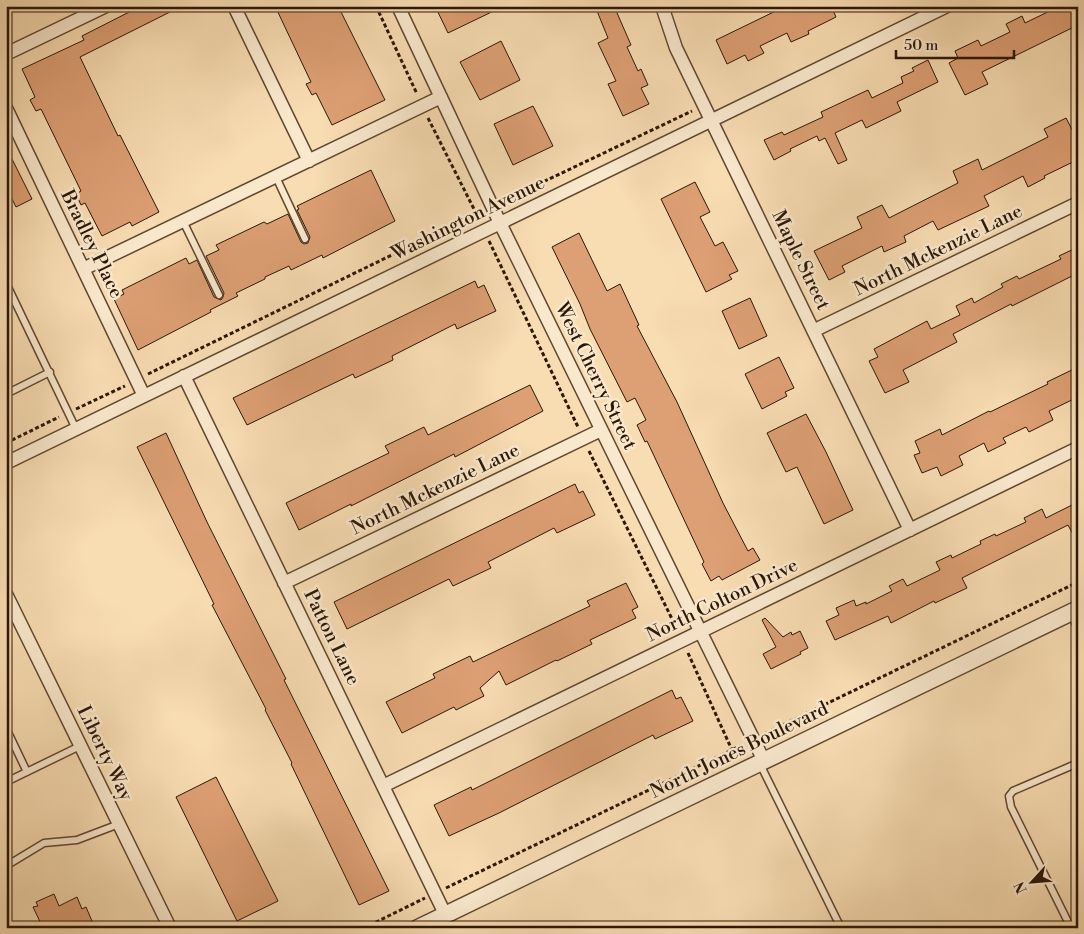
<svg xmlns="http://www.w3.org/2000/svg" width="1084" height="934" font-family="'Libre Bodoni',serif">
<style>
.building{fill:#dd9f74;stroke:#2c1705}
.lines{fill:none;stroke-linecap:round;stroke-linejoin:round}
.service-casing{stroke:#5f4830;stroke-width:9}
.minor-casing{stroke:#5f4830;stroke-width:15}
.tertiary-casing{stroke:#5f4830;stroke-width:19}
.path{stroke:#2c1705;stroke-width:3;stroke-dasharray:4 2.5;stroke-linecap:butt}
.service{stroke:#fae8cd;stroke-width:6}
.minor{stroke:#fae8cd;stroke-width:12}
.tertiary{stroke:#fae8cd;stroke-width:16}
.labels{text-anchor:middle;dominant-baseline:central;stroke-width:5;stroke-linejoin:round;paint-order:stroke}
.street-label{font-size:19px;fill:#2c1705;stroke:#fae8cd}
</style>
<rect width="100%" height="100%" fill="#f8dcb2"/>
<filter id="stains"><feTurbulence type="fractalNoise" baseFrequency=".004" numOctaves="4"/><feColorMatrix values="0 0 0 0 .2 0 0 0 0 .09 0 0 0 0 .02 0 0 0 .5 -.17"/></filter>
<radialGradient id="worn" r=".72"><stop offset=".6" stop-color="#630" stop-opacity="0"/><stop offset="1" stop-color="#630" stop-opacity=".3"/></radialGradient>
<!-- building -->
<path class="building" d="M141,6H182L80,57L118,136L120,135L159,212L132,226L130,222L102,236L85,203L81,205L76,194L81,191L41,109L36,111L30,100L35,97L22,69L84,40L82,36Z
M275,6H338L385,100L332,125L316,93L312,95L306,84L311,82Z
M435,6H504L448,33Z
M595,6H614L631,45L627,47L638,71L641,69L648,85L641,88L649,104L623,116L608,84L616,81L598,43L608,38Z
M786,6H831L836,17L808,31L809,34L791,42L787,33L760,46L764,53L748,61L745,55L727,64L716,40Z
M1060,6H1074L1078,14V25L982,72L988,84L965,95L949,63L958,58L955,51L978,40L981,46L1010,32L1006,24L1022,16L1025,23Z
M501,41L520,80L480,100L460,62Z
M928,60L938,82L897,102L901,111L866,128L862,120L835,133L847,160L838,164L825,138L819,141L817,136L790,149L791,151L774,160L764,140L782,132L784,135L823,117L821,112L868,90L872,98L903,83L901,77L914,71L912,68Z
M533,106L553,146L513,165L494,124Z
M1066,118L1078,141V148L1073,151L1077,160L1044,176L1045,178L1028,187L1023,176L984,196L989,206L938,230L933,221L904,236L906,242L884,252L882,246L842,266L845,272L829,280L814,251L862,228L857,217L882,205L889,218L958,183L953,171L978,159L982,170L1048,137L1044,129Z
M6,147L32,199L16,207L6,187Z
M371,170L395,221L323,258L322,255L291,270L289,266L265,277V279L236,293L238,296L210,310L211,312L138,350L114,299L124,294L122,290L186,258L189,264L197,260L214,297L221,300L223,297L224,293L206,256L219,250L216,245L264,222L267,224L288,214L301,242L304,244L308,243L310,237L297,210L299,209L297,206Z
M695,182L710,212L700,217L715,246L723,242L738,271L729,275L732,279L706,292L661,199Z
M579,233L607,291L620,284L639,325L637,326L677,402L723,503L748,551L753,548L760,560L722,580L719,576L711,581L702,564L704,562L647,441L645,442L637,425L646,420L635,398L627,402L590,329L580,304L552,247Z
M1078,247V273L1012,306L1011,304L953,334L957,342L903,370L909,382L885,393L869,361L878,357L874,349L927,321L931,329L960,315L956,306L972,298L974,303L1003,287L1001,284L1017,276L1019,279L1061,259L1059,256Z
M475,281L478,288L484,285L496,311L457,329L455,324L392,356L393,360L355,378L353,374L247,425L233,398Z
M750,298L767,336L739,349L722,311Z
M779,357L794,388L785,392L787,396L762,409L745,374Z
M1078,367V397L1049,411L1053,420L1029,432L1026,427L1003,438L1006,443L988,452L984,443L959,456L963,465L941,476L937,467L922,473L914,455L920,453L915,441L940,429L942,435L989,411L990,412L1048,384L1047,382Z
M530,385L543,411L455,457L454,454L351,506V504L299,530L286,503L389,453L385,446L424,427L428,435Z
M806,414L826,452L853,510L824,524L797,467L786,472L767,433Z
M166,433L207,522L286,679L284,680L389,891L359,905L291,764L292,763L265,710L266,709L212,605L214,604L137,447Z
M575,484L579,493L583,491L595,515L557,533L554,528L488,562L491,568L453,586L449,579L347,629L334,602Z
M1078,502V544L1068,525L962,578L967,588L935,603L934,601L891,623L888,616L835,640L826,621L839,615L836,608L854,600L856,606L866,602V604L892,591L889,586L903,579L907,586L940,570L936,562L951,555L952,558L981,544L980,541L995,534L996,536L1026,522L1024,518L1042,509L1046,518Z
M626,583L638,607L632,610L636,618L590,640L592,644L557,661L556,660L506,685L499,671L480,688L484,696L456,710L454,707L402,733L386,702L435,678L433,674L470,656L473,662L590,606L587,601Z
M765,618L783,637L791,632L792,635L800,631L808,648L800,652L801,654L771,669L763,654L776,647L762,620Z
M672,690L676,699L681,697L693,721L655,739L653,735L499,813L449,836L434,805L471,787L472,790Z
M216,777L278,901L237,921L176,797Z
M54,894L59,906L77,897L82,909L86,907L95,928H43L33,907L38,906L36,902Z"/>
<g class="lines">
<defs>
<path id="service" d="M276,177L305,239
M183,221L219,295
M6,283L76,429
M6,394L50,372
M1071,614L1078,629
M6,728L27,772
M760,764L841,928
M6,782L80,746
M6,866L44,843L77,840L119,824
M6,924L8,928
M1071,928L1011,807L1009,796L1013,791L1078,763"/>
<path id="minor" d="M234,6L309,161
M398,6L500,223L764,761
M662,6L676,48L910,530
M6,54L106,6
M6,108L144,396
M83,269L441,97
M815,330L1078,203
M184,376L445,914
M6,463L947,6
M284,583L601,430
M6,594L170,928
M383,786L1078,448"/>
<path id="tertiary" d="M418,928L1078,609"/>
</defs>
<!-- service casing -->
<use href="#service" class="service-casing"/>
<!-- minor casing -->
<use href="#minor" class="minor-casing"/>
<!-- tertiary casing -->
<use href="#tertiary" class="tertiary-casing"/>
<!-- path -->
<path class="path" d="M376,6L417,94
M428,118L477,215
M503,201L692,111
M489,241L578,427
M148,374L482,211
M76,409L125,386
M6,443L59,417
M589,451L677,629
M688,653L732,750
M766,733L1078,582
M446,888L742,745
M364,928L425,898"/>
<!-- service -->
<use href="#service" class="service"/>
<!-- minor -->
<use href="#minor" class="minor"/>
<!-- tertiary -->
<use href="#tertiary" class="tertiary"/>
</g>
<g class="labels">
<!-- street labels -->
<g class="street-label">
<text transform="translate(468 218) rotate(-26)">Washington Avenue</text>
<text transform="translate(92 244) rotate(64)">Bradley Place</text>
<text transform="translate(938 250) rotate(-26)">North Mckenzie Lane</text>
<text transform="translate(801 260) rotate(64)">Maple Street</text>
<text transform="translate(596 376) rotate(64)">West Cherry Street</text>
<text transform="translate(435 489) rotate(-26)">North Mckenzie Lane</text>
<text transform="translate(722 600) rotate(-26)">North Colton Drive</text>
<text transform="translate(332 637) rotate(64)">Patton Lane</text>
<text transform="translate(739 750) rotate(-26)">North Jones Boulevard</text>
<text transform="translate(105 753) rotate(64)">Liberty Way</text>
</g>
</g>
<!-- margin -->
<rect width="1084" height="934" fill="none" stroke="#f8dcb2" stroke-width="25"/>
<rect x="8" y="8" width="1069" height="919" fill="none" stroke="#2c1705" stroke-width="2.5"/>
<rect x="12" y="12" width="1059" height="909" fill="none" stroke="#2c1705"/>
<!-- north arrow -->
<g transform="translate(1032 882) rotate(244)" stroke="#fae8cd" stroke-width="4" paint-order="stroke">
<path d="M0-4L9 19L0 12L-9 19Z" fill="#2c1705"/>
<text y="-8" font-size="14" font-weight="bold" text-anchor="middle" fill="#2c1705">N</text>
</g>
<!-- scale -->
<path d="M896 50v8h118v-8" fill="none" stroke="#2c1705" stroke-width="2.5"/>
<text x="904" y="50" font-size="15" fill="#2c1705" stroke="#fae8cd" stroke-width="4" paint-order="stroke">50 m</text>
<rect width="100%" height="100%" filter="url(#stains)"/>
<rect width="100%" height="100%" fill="url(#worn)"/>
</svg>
